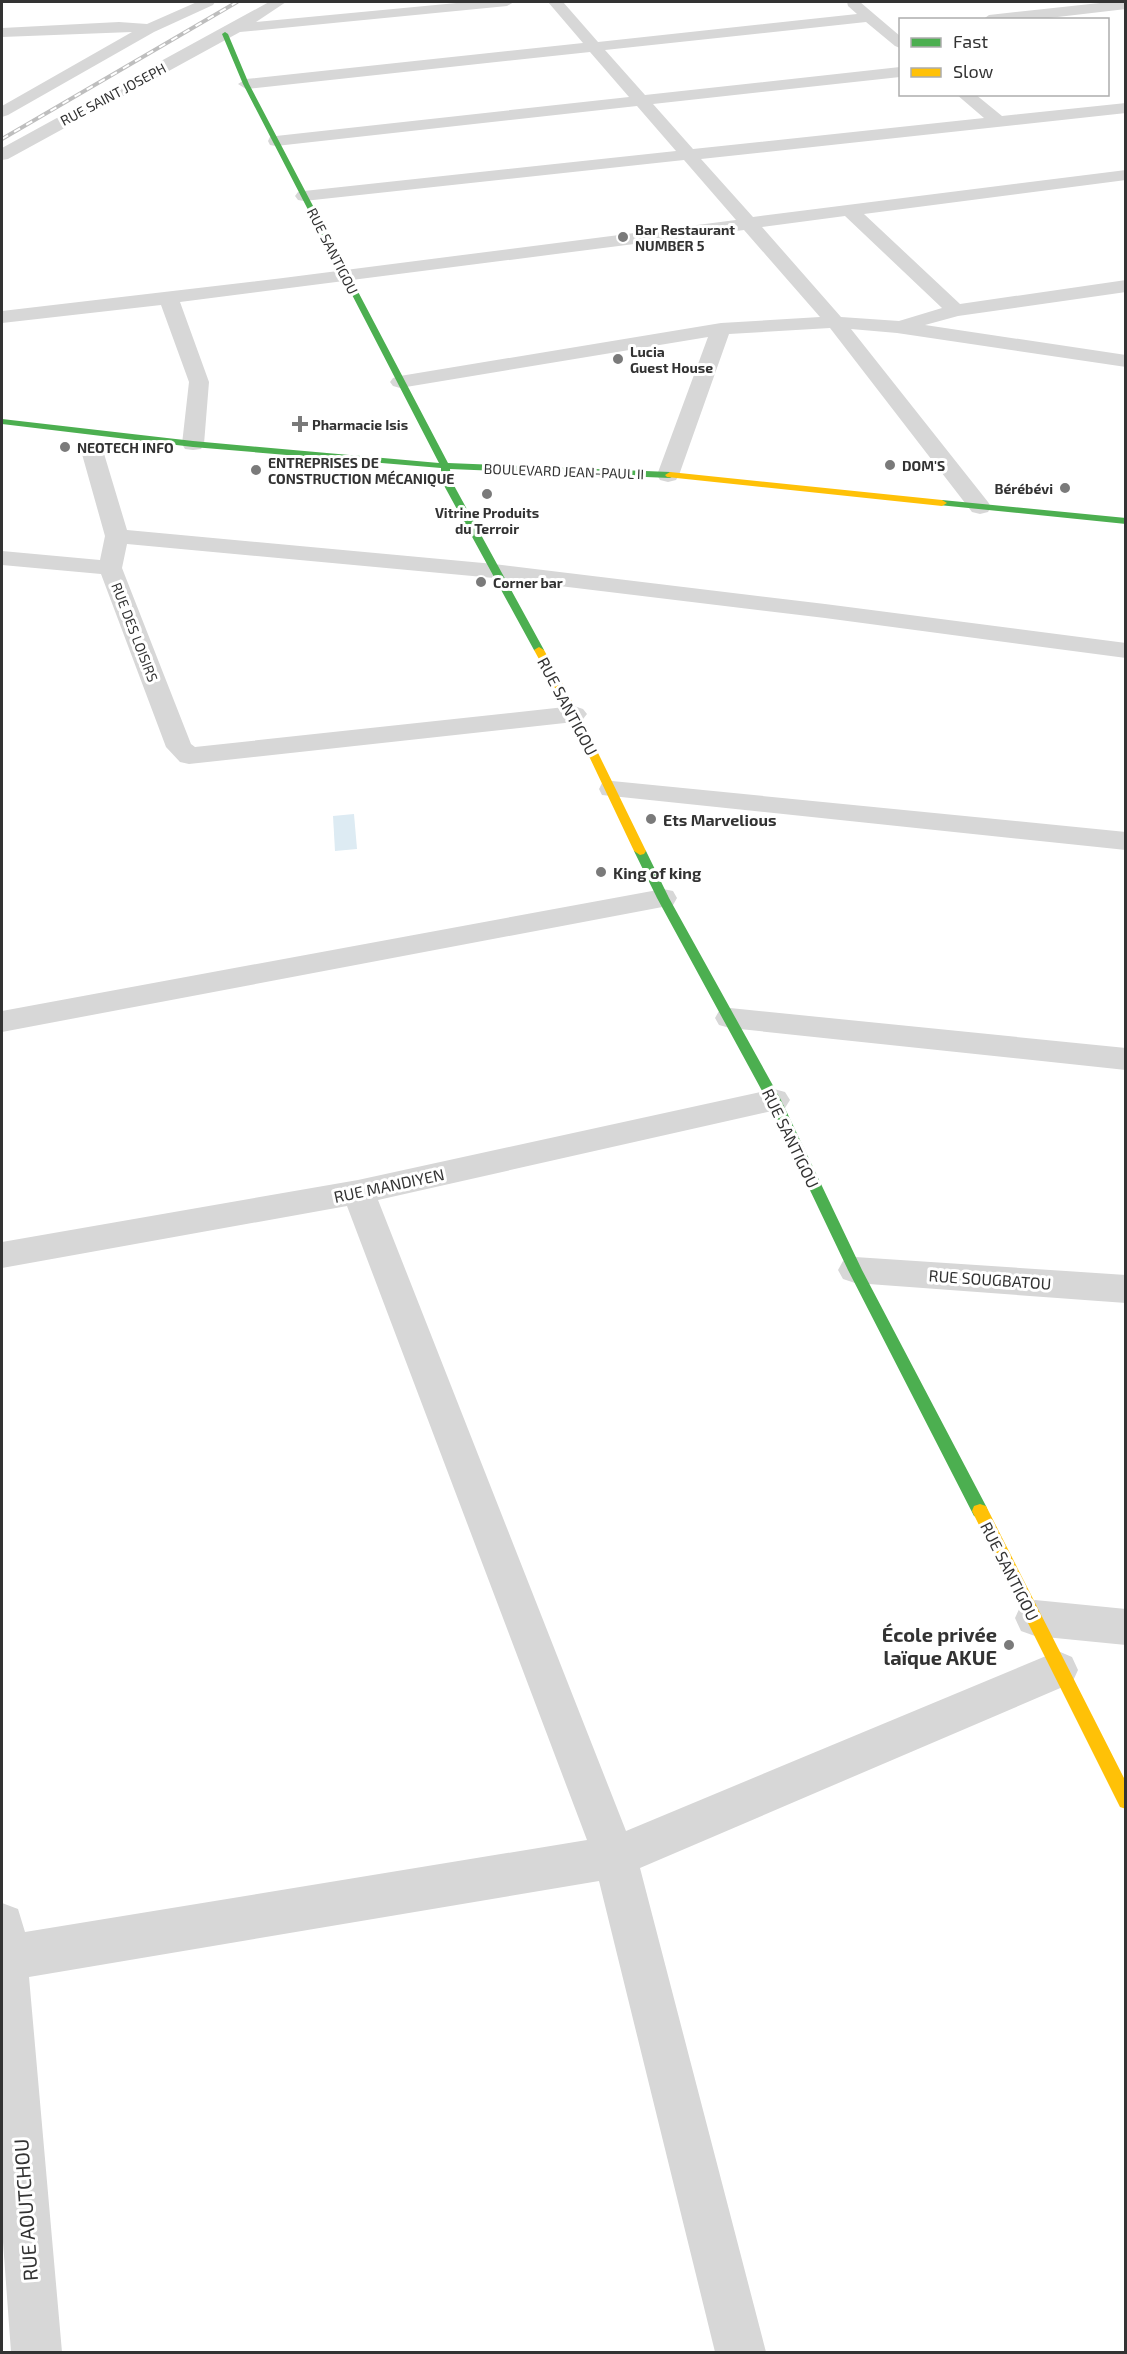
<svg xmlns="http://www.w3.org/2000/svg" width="1127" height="2354" font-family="'Exo 2',sans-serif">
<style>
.water{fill:#ddebf3}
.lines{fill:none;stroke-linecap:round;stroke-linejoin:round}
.street{fill:#d7d7d7;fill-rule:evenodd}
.fast{fill:#4caf50;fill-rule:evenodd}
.slow{fill:#ffc107;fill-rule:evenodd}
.rail-casing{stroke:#bebebe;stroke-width:4}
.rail{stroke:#fff;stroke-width:2;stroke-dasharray:7;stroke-linecap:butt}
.poi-dot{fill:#7a7a7a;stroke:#fff;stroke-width:2}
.labels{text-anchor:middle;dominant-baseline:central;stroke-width:6;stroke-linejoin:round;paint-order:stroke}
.far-street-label{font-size:14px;fill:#333;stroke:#fff}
.far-poi-label{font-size:14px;font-weight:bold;fill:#333;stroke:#fff;text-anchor:start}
.street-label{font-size:16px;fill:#333;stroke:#fff}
.poi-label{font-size:16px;font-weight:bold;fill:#333;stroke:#fff;text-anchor:start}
.near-poi-label{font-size:20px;font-weight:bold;fill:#333;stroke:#fff;text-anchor:end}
.near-street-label{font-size:20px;fill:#333;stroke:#fff}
</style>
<rect width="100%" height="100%" fill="#fff"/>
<!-- water -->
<path class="water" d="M354,814L357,849L335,851L333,816Z"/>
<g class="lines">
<!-- street -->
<path class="street" d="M197,2H215L213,5L154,32L8,115L2,117V106L132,32L2,37V28L119,22L147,24Z
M269,2H286L256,22L467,2H514L507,6L240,32L8,159L2,160V148Z
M548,2H563L598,42L857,14L848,6L847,2H860L900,36V48L895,46L866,22L605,50L645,95L900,67V77L653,104L693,149L984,118L956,94H975L1002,116L1126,103V113L701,159L753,217L1126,170V180L864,214L960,304L1126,280V292L958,316L925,325L1126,355V367L897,333L851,329L988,502L991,507L988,512L980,514L972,512L830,328L729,334L679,475L676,480L668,482L660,480L657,475L708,337L400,388L393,386L390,382L393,378L400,376L721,323L820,317L744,230L180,302L209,382L204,444L201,449L193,450L185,449L182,444L189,382L161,305L2,323V311L283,278L736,220L684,160L304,201L298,200L295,196L298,192L304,191L676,151L637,106L276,146L270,145L268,141L270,137L276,136L629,97L590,52L246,89L238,84L246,79L583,43ZM845,216L942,308L899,321L841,317L762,227Z
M1109,2H1126V9L1032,20H982L989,15Z
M91,440L99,442L102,447L127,530L494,564L825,604L1126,643V658L825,618L494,578L127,544L122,568L191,744L195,747L574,706L583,709L587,714L583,719L574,722L189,764L180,762L166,747L101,574L2,565V551L100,560L105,536L80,447L83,442Z
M612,781L1126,832V850L602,795L599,789L602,783Z
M663,889L673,891L677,898L673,905L2,1032V1011Z
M730,1008L1126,1048V1070L730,1028L719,1025L715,1018L719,1011Z
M774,1089L785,1092L790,1100L785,1108L378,1200L626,1831L1058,1651L1072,1657L1078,1670L1072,1683L640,1868L766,2352H715L599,1881L29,1977L62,2352H11L2,2228V1903L18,1909L25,1932L587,1840L347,1206L2,1268V1242L358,1180Z
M855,1257L1126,1275V1303L855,1283L843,1279L838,1270L843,1261Z
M1035,1600L1126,1609V1645L1035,1636L1021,1631L1015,1618L1021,1605Z"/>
<!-- fast -->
<path class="fast" d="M225,32L228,34L249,84L448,463L670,472L675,475L670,478L450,469L451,480L544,650L543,652L539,653L534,650L441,480V468L193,447L2,424V419L193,441L439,463L243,84L222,34Z
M942,500L1126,518V524L939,505V501Z
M640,847L646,851L669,898L781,1100L862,1270L986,1506L988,1511L986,1516L980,1518L974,1516L848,1270L767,1100L657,898L634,851Z"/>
<!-- slow -->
<path class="slow" d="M670,472L942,500L947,503L942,506L667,477L665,475Z
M539,647L544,650L579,714L646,851L644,854L640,855L634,851L569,714L534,650Z
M980,1504L986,1506L1126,1782V1809L1120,1807L972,1511L974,1506Z"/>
<defs>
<path id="rail" d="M2,139L237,2"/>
</defs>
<!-- rail casing -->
<use href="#rail" class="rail-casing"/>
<!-- rail -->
<use href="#rail" class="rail"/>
</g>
<!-- markers -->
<g class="poi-dot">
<circle cx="623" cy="237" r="6"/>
<circle cx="618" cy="359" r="6"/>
<path d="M297 415h6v6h6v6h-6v6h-6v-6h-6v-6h6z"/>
<circle cx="65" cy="447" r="6"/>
<circle cx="890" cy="465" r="6"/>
<circle cx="256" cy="470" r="6"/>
<circle cx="1065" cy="488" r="6"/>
<circle cx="487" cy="494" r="6"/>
<circle cx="481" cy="582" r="6"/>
<circle cx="651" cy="819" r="6"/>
<circle cx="601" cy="872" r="6"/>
<circle cx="1009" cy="1645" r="6"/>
</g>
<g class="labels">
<!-- far-street labels -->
<g class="far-street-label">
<text transform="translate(113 94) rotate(-28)">RUE SAINT JOSEPH</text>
<text transform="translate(333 251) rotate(63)">RUE SANTIGOU</text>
<text transform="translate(564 471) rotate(2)">BOULEVARD JEAN-PAUL II</text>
<text transform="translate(135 632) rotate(69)">RUE DES LOISIRS</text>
</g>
<!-- far-poi labels -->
<g class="far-poi-label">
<text x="635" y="229">Bar Restaurant<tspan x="635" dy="16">NUMBER 5</tspan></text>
<text x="630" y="351">Lucia<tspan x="630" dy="16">Guest House</tspan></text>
<text x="312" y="424">Pharmacie Isis</text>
<text x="77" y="447">NEOTECH INFO</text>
<text x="268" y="462">ENTREPRISES DE<tspan x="268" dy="16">CONSTRUCTION MÉCANIQUE</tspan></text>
<text x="902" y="465">DOM'S</text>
<text x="1053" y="488" text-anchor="end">Bérébévi</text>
<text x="487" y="512" text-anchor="middle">Vitrine Produits<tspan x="487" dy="16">du Terroir</tspan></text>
<text x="493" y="582">Corner bar</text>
</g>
<!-- street labels -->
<g class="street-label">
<text transform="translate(568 706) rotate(62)">RUE SANTIGOU</text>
<text transform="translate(791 1138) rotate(64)">RUE SANTIGOU</text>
<text transform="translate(389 1185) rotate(-12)">RUE MANDIYEN</text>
<text transform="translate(990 1279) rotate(4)">RUE SOUGBATOU</text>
<text transform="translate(1010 1571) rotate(63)">RUE SANTIGOU</text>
</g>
<!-- poi labels -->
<g class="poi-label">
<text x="663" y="819">Ets Marvelious</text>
<text x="613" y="872">King of king</text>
</g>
<!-- near-poi labels -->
<g class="near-poi-label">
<text x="997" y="1634">École privée<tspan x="997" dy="23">laïque AKUE</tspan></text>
</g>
<!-- near-street labels -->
<g class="near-street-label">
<text transform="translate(25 2210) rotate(-94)">RUE AOUTCHOU</text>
</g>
</g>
<!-- border -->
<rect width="1127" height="2354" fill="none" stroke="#333333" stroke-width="6"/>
<!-- legend -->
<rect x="899" y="18" width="210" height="78" fill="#ffffff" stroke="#adadad" stroke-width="1.5"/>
<rect x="911" y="38" width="30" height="9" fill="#4caf50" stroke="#adadad" stroke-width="1.5"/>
<text x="953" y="48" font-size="18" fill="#333333">Fast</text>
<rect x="911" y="68" width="30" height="9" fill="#ffc107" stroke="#adadad" stroke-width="1.5"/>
<text x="953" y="78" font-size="18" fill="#333333">Slow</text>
</svg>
